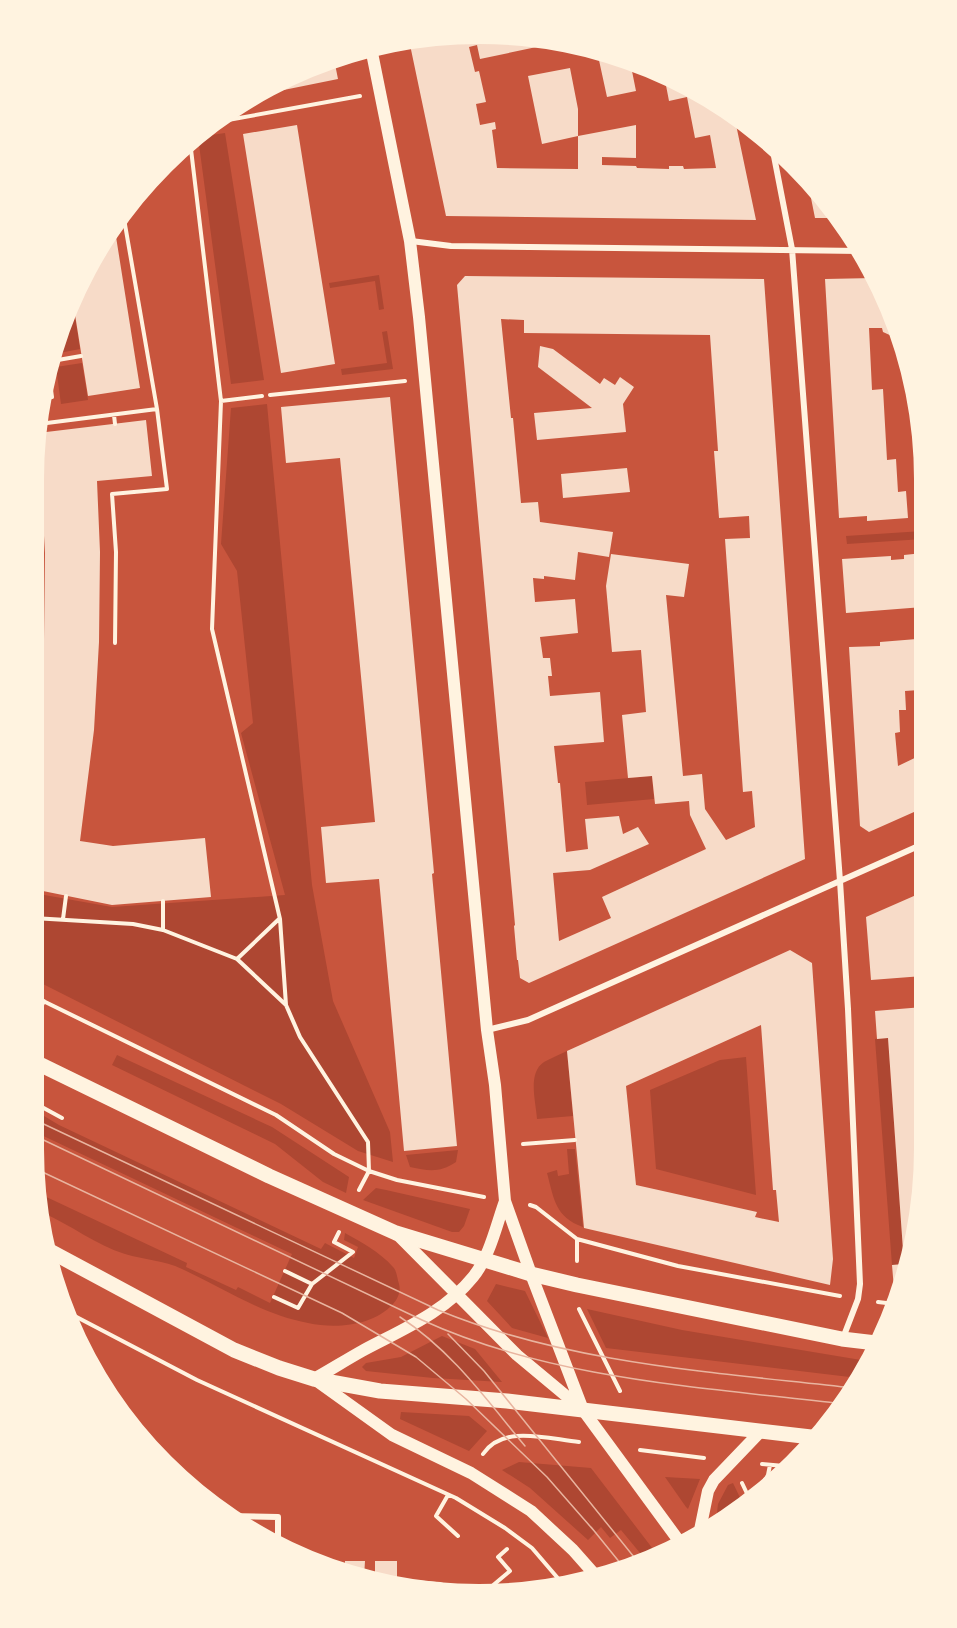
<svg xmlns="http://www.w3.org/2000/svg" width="957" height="1628" font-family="Figtree,sans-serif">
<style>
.green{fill:#ae4732}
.building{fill:#f7dbc8;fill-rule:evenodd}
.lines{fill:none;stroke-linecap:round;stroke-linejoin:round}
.path{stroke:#fff3e0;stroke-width:4}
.minor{stroke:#fff3e0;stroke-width:6}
.secondary{stroke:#fff3e0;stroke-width:12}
.primary{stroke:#fff3e0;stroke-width:15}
.tram{stroke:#e9b49f;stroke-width:1.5}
</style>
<rect width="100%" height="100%" fill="#c8553d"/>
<!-- green -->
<path class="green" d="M225,133L264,380L231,384L198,137Z
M379,275L384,309L379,310L375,281L330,288L329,283Z
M73,303L80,349L54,354L57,335Z
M387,331L393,369L342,375L341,369L387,363L382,332Z
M82,363L88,400L61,404L56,367Z
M267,404L312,885L333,1001L390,1132L393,1162L358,1151L281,1104L33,979V893L112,907L285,895L241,733L253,723L237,571L221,544L231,408Z
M923,531V539L847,544L846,536Z
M652,776L654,799L587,805L585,782Z
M888,1038L904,1264L892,1265L875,1039Z
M567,1051L573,1116L537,1119C536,1102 527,1073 544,1062C551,1058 559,1055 567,1051Z
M117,1055L272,1127L349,1177L346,1193L323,1182L275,1144L112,1065Z
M746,1057L756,1195L656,1169L650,1090L720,1060Z
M39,1113L59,1125L321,1249L325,1243L354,1258L358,1247L344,1240L345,1233C361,1242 380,1252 393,1267C397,1271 397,1278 399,1284C401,1291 398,1299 393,1304C373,1326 336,1329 308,1323C263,1315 223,1288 182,1269C164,1260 144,1260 125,1254C96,1245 71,1225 43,1213L40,1194L187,1263L186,1267L236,1290L238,1287L270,1303L292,1254L33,1131V1115Z
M567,1149H575L583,1227C555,1217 554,1199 547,1173L557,1170L558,1176L569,1174Z
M458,1150L456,1162C440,1173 429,1171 410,1167L406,1155Z
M376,1188L386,1190L470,1209L464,1226L459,1232H452L363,1200Z
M496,1284L525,1291L548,1338L512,1328L487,1301Z
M587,1309L682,1330L867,1361L858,1378L606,1348Z
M442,1336L475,1349L502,1382L433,1378L366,1371L362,1367L366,1363L401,1357Z
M401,1412L469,1416L487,1431L469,1451L400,1419Z
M519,1462L591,1468L656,1553L645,1559L621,1530L610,1538L601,1527L588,1540L530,1488L502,1470Z
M665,1477L700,1479L688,1509L686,1507Z
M733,1483L744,1506L716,1521L718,1504L728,1485Z"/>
<!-- building -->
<path class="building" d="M478,33L565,41L480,59L477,45L469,47L475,72L479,71L486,102L476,104L480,125L495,122L496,129L492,130L497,168L578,169V136L636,125V158L602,157V165L636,166L637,168L669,169V166H683L684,169L716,168L710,135L695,138L687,97L669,101L664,75L726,108L734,115L756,220L446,216L409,40Z
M597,51L630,61L636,91L607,97Z
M334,59L338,79L254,96L308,67Z
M570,68L578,109V136L542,144L528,76Z
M297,125L335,364L281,373L243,134Z
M808,183L819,197L836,218H815Z
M114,224L140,388L88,396L73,302L108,231Z
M465,276L764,279L805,859L529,983L520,978L518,960H517L514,926L515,925L457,285ZM501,319L524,320V333L710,335L718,451H714L719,518L749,516L750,538L725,539L743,792L752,791L755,827L726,840L705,809L702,774L683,776L666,595L684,597L689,564L611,554L606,586L612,652L641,650L646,712L622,715L628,778L652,776L655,804L689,801L690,815L706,849L602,897L611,918L559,941L553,873L590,870L649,844L638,827L623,834L619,816L585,819L588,849L566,852L560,783H558L554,746L604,742L600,692L550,696L548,676H552L550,658H543L540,637L578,633L575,599L535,602L533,578L544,579V576L575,580L578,552L609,557L613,532L540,522L538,502L521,503L513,418H511Z
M874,278L901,338L894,337L883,332L882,328H869L872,390L883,389L887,460L896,459L898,492L906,491L908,518L867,521V516L839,518L825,279Z
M540,346L553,349L600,384L604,378L615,385L620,377L634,387L623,404L626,432L537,440L534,413L592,408L538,367Z
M390,397L434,873L432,874L457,1146L404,1151L379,879L326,883L321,827L375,822L340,458L286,463L281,407Z
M146,420L152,476L97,481L100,552L99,642L94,730L80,841L113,846L205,838L211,897L112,905L33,889L34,760L44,639L45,553L38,433Z
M627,468L630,492L563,498L561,474Z
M923,553V607L846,613L842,559L891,556V560L904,559V555Z
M917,639V643H923V680H918L919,690L905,691L906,710H899L900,732L895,733L898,766L923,754V808L869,832L860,826L849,647L880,646V642Z
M923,892V976L871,980L866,917Z
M790,950L812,963L833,1259L830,1285L584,1228L567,1051ZM761,1025L773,1190H776L779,1222L755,1217L757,1212L636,1185L626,1086Z
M923,1007V1179L901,1290L894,1289L892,1265L904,1264L888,1038L877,1039L875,1011Z
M345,1561H365L364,1577L375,1578V1561H397V1583L363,1580L345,1572Z"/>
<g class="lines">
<!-- path -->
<path class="path" d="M228,120L360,96
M214,122L220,121
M190,141L221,401L212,629L280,919L286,1005
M52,361L81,356
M270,395L405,381
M44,399L52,397L49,375
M221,401L262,396
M114,415L115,424
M39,424L157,409
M115,643L116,552L112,494L167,489L157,409L123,213
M163,901V930
M33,918L133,924L163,930L237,959L286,1005L300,1037L368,1142L369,1171L359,1190
M63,919L66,896
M237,959L279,919
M33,996L276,1115L334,1154L369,1171L397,1180L484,1197
M33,1023L44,1001
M40,1106L62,1118
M33,1109L40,1106L33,1102
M523,1144L575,1140
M530,1205L536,1207L577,1239L678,1266L840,1296
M577,1261V1239
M285,1271L312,1284
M274,1297L298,1308L312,1284L353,1252L334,1242L339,1232
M878,1302L895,1304
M579,1309L620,1391
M67,1312L197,1380L456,1498L505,1528L532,1548L562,1583
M640,1450L704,1458
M483,1454C503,1424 548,1439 579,1442
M762,1464L784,1466
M742,1483L751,1502
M758,1494L768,1475L770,1465
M448,1495L436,1516L458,1536
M485,1592L510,1571L498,1557L507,1549"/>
<!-- minor -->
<path class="minor" d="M772,146L792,249L840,881L848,1009L860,1284L858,1299L843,1338
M411,241L451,246L860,251
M487,1030L528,1020L923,844
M227,1516L278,1517V1541
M397,1582L440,1585L453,1589"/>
<!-- secondary -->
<path class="secondary" d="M371,48L410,241L419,317L487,1030L495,1085L505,1201L531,1274L583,1410L679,1541
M505,1201C496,1226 490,1256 473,1277C444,1313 401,1330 362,1351C346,1360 330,1370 314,1379L392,1435L471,1473L531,1511L573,1550L596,1576
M397,1234L517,1355L583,1410
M700,1530L708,1491L714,1480L761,1431"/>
<!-- primary -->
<path class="primary" d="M33,1061L269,1176L396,1233L531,1274L577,1285L842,1339L876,1343
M50,1251L234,1350L279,1368L314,1379L380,1391L507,1401L811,1437"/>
<!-- tram -->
<path class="tram" d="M33,1119L438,1310C569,1364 714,1372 853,1388
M33,1135L422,1320C553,1380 702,1387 843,1404
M36,1169L342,1313L416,1357L466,1399L547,1477L596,1533
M400,1317C452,1351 486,1399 525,1446
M448,1334L484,1371L638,1562
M591,1527L625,1569"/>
</g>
<!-- crop -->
<path d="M0 0H957V1628H0ZM479 44H479A435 435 0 0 1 914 479V1149A435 435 0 0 1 479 1584H479A435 435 0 0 1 44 1149V479A435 435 0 0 1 479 44Z" fill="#fff3e0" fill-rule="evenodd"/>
</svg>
